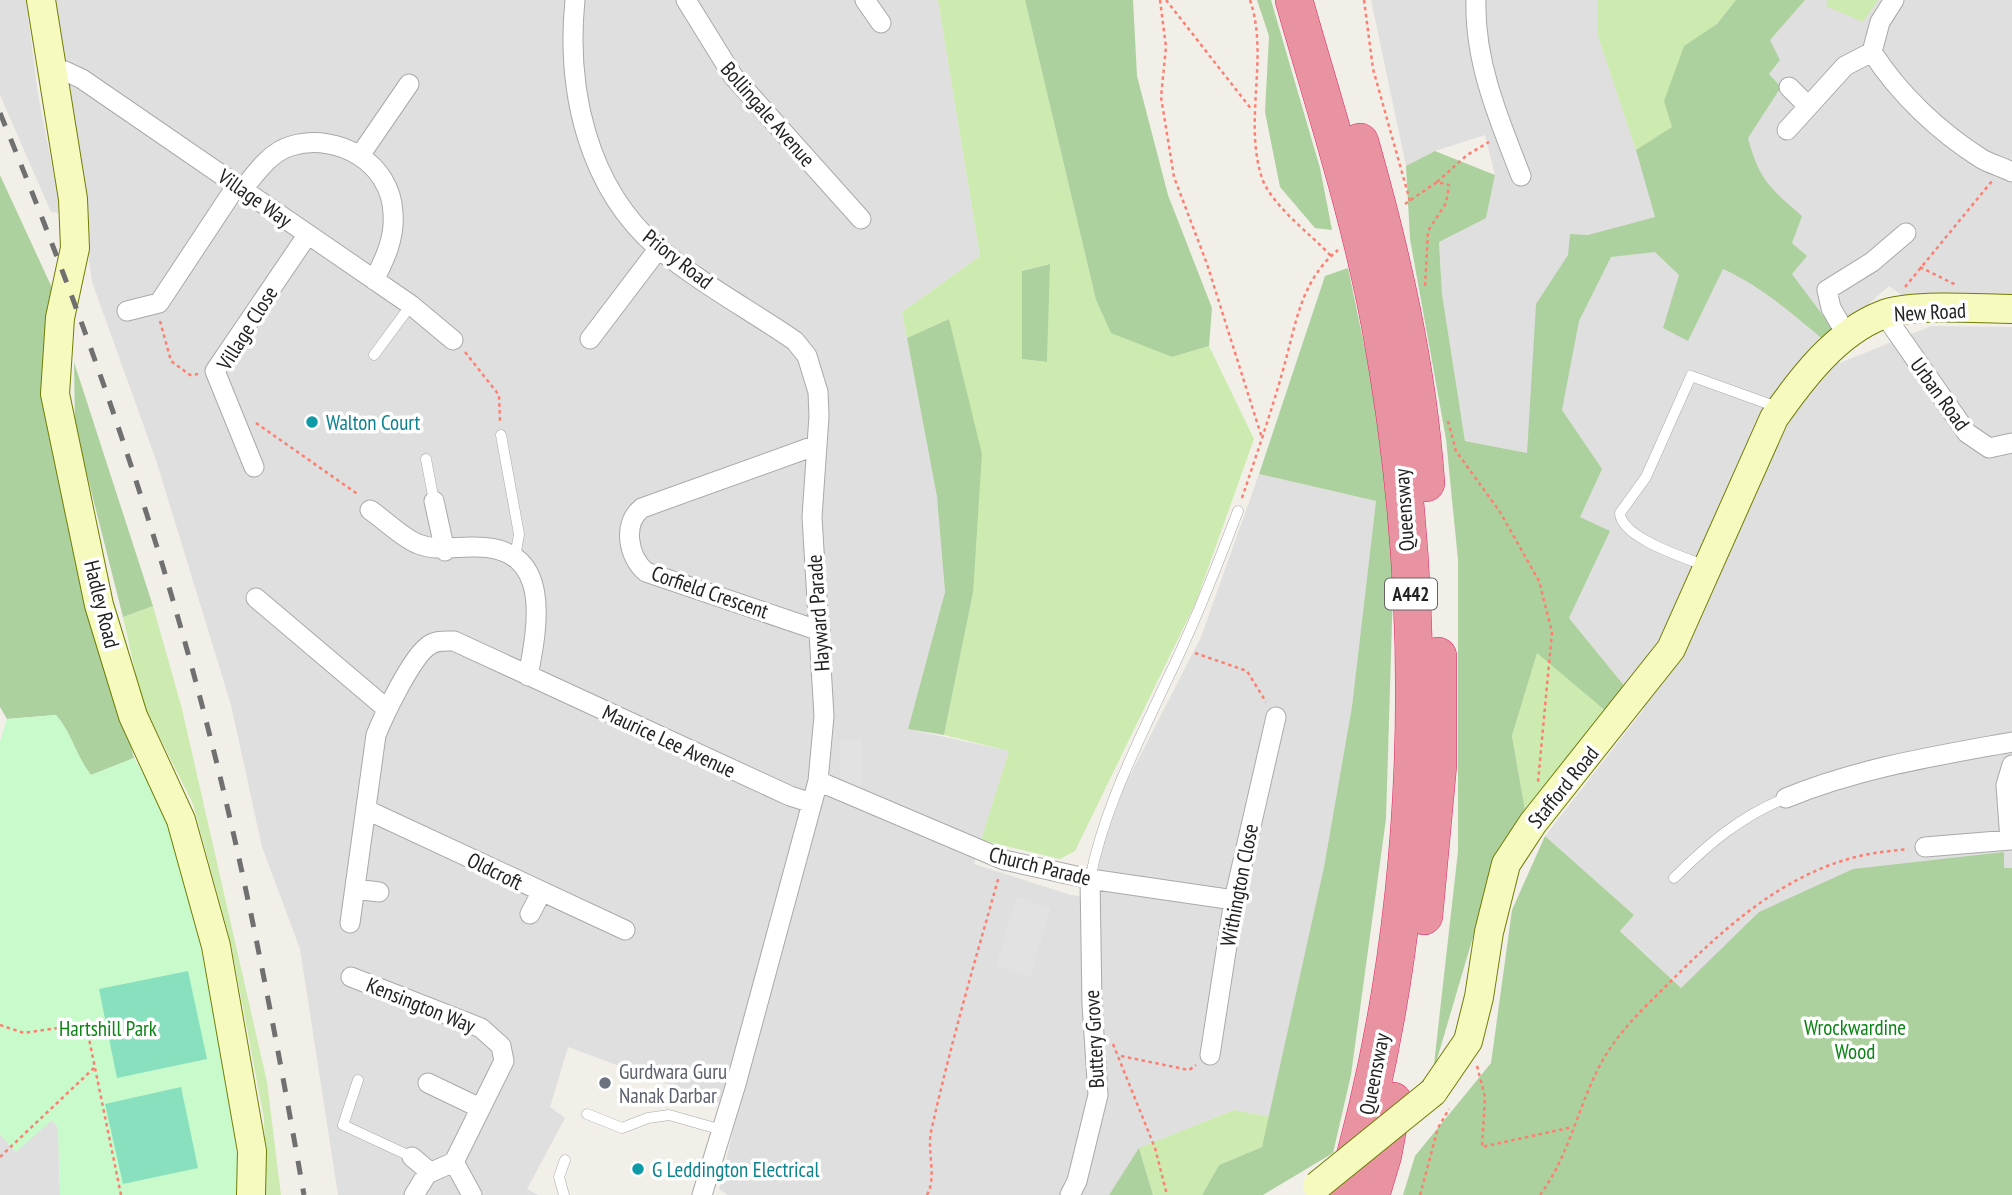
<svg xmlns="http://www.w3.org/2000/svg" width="2012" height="1195" font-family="'PT Sans Narrow',sans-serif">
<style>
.residential{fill:#e0dfdf}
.grass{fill:#cdebb0;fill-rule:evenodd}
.forest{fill:#add19e}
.park{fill:#c8facc}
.pitch{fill:#88e0be}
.parking{fill:#e2e2e2}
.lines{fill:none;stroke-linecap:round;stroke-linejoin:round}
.lane-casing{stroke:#a9a9a9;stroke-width:11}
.street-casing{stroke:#a9a9a9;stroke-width:21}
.secondary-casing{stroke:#707d05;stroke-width:30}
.highway-casing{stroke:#dc2a67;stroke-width:38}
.path{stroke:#fa8072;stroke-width:2.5;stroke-dasharray:3.5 3.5;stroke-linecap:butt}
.lane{stroke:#fff;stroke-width:10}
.street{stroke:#fff;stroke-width:19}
.secondary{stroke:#f7fabf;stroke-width:28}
.highway{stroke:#e892a2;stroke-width:37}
.rail{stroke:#707070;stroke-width:5;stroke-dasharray:14 14;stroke-linecap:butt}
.secondary-bridge-casing{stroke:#707d05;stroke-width:30;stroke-linecap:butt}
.secondary-bridge{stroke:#f7fabf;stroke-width:28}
.culture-dot{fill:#0f9aa8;stroke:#fff;stroke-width:2.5}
.worship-dot{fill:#6b7280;stroke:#fff;stroke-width:2.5}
.labels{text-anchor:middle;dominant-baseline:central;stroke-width:7;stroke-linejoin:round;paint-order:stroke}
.shield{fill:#fff;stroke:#646464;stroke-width:2}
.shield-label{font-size:19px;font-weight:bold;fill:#222}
.street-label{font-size:21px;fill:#222;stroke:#fff}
.culture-label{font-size:21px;fill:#0d838f;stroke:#fff;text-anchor:start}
.park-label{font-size:21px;fill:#0c8416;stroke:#fff}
.worship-label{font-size:21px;fill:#5b616d;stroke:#fff;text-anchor:start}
</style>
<rect width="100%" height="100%" fill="#f2efe9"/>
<!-- residential -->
<path class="residential" d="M0,0H26L38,94L61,213L51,212L0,95Z
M55,0H938L980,256L902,312L937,497L945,592L908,729L1009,751L974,864L1071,895L1095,898L1103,828L1201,637L1259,474L1376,501L1352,706L1324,867L1270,1117L1234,1110L1140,1148L1109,1195H728L719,1189L738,1110L568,1047L550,1107L565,1118L527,1189L539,1195H338L300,949L262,847L231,705L156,460L92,282Z
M1371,0H2012V296L1908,300L1889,286L1826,342L1840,363L1931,326L2012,327V868H2004V852L1759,913L1681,988L1620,930L1634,915L1545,836L1644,709L1569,618L1609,531L1580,517L1527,453L1465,441L1442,294L1439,241L1486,217L1495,175L1485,135L1435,151L1406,166Z
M51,1119L58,1128L60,1195H0V1134L16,1152Z"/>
<!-- grass -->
<path class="grass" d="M938,0H1025L1096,300L1111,332L1172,357L1209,346L1254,439L1196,602L1075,851L1060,859L981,840L1009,751L944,735L973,593L949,319L907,338L902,312L980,256ZM1049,264L1047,362L1022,359V271Z
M1597,0H1736L1717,24L1684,47L1673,127L1636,150L1597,33Z
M1828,0H1878L1863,22L1826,6Z
M153,606L182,709L267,1082L281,1195H266L264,1119L231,944L193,804L142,702L123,617Z
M1537,652L1608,713L1525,810L1512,736Z
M1234,1110L1270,1117L1262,1147L1219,1165L1202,1195H1153L1139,1148Z"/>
<!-- forest -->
<path class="forest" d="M1025,0H1133L1137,76L1168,195L1212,308L1209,346L1172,357L1111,333L1096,300Z
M1257,0H1271L1320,168L1332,230L1315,228L1280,187L1265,112L1269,36Z
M1736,0H1805L1770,40L1780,60L1769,74L1781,87L1748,138C1759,180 1771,189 1802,216L1792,243L1807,256L1792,274L1836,333L1826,342C1794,315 1761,286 1723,269L1688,341L1663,328L1679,275L1655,252L1611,257L1579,321L1562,410L1602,469L1580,517L1610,531L1569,618L1627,689L1608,713L1537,653L1512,736L1525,810L1493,869L1433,1073L1458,851V560L1446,439L1410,239L1406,166L1435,151L1495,175L1486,218L1439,242L1442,294L1465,441L1527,453L1536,304L1568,255L1570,234L1588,235L1655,217L1636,150L1672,127L1664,101L1684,46L1717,24Z
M0,175L53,290L81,562L134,758L91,775C76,757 72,734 56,715L7,719L0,707Z
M1050,264L1047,362L1022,359V271Z
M1348,268L1373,387L1394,557L1386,819L1351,1075L1333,1153L1263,1195H1202L1219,1165L1262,1147L1324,867L1352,706L1376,501L1259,474L1325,276Z
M949,319L982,454L973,593L944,735L908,729L945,592L937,497L907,338Z
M74,362L153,606L123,617L75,427Z
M1545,836L1634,915L1620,931L1681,988L1759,912L1853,869L2004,852V868H2012V1195H1403L1415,1156L1491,1063L1512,910Z
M1139,1148L1153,1195H1109Z"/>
<!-- park -->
<path class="park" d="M56,715C72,733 76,756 91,775L134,758L160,802L182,861L219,1034L242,1186L240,1195H60L58,1128L52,1120L16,1152L0,1134V742L7,719Z"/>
<!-- pitch -->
<path class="pitch" d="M188,971L207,1059L117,1078L99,989Z
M181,1087L198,1168L123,1184L105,1104Z"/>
<!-- parking -->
<path class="parking" d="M840,740H862L861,788L840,779Z
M1017,897L1051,908L1030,977L996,966Z"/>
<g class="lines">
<defs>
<path id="lane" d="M374,355L411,305
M501,435L519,534L515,558
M426,459L434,501
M1706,566C1686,558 1621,538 1620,513L1646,477L1691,376L1777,407
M1674,878C1708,844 1741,816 1786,798
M1090,879C1104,808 1137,745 1167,680C1194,625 1216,569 1238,511
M358,1080L343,1125L412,1157
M587,1114L622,1128L648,1118L669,1115L722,1130
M564,1195L559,1177L565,1160"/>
<path id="street" d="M575,0C566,89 587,187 658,248C700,283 750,310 795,341L807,356L818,392L819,416L812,517L824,716L818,781L736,1084L702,1195
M686,0L733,76L861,219
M865,0L881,23
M1476,0C1474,61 1499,120 1521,176
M1872,52C1899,94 1939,132 1982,159C1991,164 2002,167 2012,172
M50,71H65L82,79L411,305L453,340
M1789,87L1807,105
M1787,130L1845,66L1872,52L1880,22L1894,0
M361,154L409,84
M243,189C256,173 270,152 291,146C338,132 391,163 393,213C395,238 385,259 374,280
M127,311L159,303L237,185
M1884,314L1967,433L1989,448L2012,443
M1846,334L1831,308L1827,290L1872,262L1906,233
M590,339L659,248
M817,445L642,508C622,523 628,557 646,572L820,631
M254,467L215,371L308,234
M434,501L445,551
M370,510C385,520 401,537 418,544C439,552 455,546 476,547C553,547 538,625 528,676
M256,598L387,709
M818,781L1004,860L1090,879L1234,900
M1786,798C1859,768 1935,756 2012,742
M367,810L625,930
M1925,847L2010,840L2006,785L2012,765
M355,889L379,892
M530,914L541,893
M350,923L376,735C384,715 411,659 427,647C434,640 444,641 454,641L790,796L812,803
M351,977L481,1028L501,1046L504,1061L454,1162
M1210,1055L1234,900L1276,717
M428,1083L480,1108
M412,1157L430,1172
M454,1162L472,1195
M414,1195L427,1174L454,1162
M1070,1195L1077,1181L1098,1095L1092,1004L1090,879"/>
<path id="secondary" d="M41,0L73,199L75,248L60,318L55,394L99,605L133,716L181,820L216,946L252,1151L251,1195
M1433,1092L1468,1041L1479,997L1489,932L1506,864L1533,823L1671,649L1774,418C1802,378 1836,333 1882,315C1911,303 1979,309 2012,309"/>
<path id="highway" d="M1294,0C1325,109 1361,219 1381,330C1433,614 1426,918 1344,1195
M1360,142C1392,254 1418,368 1426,483
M1424,916L1438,765V656
M1371,1195L1383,1155L1393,1101"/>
</defs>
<!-- lane casing -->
<use href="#lane" class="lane-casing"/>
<!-- street casing -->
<use href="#street" class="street-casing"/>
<!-- secondary casing -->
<use href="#secondary" class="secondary-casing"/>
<!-- highway casing -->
<use href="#highway" class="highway-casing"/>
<!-- path -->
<path class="path" d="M1160,0L1166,47L1161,97L1174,177L1207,264L1262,438
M1166,0L1252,110
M1250,0C1269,55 1244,118 1261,175C1269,204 1311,234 1331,256
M1364,0L1373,69L1410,201
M1437,182L1467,155L1489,142
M1405,204L1437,182L1449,185L1446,203L1428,231L1425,287
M1920,267L1956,285
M1905,287L1992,181
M160,321L171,361L190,375L198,374
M465,352L499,395L500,421
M1448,421L1456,451L1500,512L1539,581L1552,632L1538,782
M256,423L359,495
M1242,498C1256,456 1271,413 1283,370C1296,325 1300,281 1338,250
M1195,653L1247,671L1266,702
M0,1025L24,1033L86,1024L121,1195
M1113,1044L1155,1148L1167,1195
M1121,1056L1189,1070L1196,1065
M1477,1066L1485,1097L1482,1147L1573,1127
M0,1157L95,1067
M927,1195C937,1177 927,1152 931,1132C950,1046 975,961 999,876
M1420,1195L1438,1128L1449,1109
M1540,1195C1573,1151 1580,1092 1611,1047C1628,1022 1651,1001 1672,980C1724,928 1785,873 1860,856C1876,852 1892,851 1908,849"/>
<!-- lane -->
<use href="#lane" class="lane"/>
<!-- street -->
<use href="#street" class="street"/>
<!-- secondary -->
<use href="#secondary" class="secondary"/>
<!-- highway -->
<use href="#highway" class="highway"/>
<!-- rail -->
<path class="rail" d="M0,113C84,317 157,526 211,740C249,890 277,1042 304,1195"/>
<defs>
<path id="secondary-bridge" d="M1317,1186L1433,1092"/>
</defs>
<!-- secondary-bridge casing -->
<use href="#secondary-bridge" class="secondary-bridge-casing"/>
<!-- secondary-bridge -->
<use href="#secondary-bridge" class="secondary-bridge"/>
</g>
<!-- markers -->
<g class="culture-dot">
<circle cx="312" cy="422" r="7"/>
<circle cx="638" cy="1169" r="7"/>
</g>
<circle class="worship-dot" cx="605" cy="1083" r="7"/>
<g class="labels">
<!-- shield labels -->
<rect class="shield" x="1385" y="578.5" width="52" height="31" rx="5"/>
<g class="shield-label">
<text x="1411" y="594">A442</text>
</g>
<!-- street labels -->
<g class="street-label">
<text transform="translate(768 114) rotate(49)">Bollingale Avenue</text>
<text transform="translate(255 198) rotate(35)">Village Way</text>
<text transform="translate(678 259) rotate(38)">Priory Road</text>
<text transform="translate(1930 312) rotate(-3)">New Road</text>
<text transform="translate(247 328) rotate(-58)">Village Close</text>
<text transform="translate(1940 394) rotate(54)">Urban Road</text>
<text transform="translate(1404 510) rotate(-94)">Queensway</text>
<text transform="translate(710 592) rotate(19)">Corfield Crescent</text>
<text transform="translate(102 604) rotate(76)">Hadley Road</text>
<text transform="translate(818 613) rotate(-94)">Hayward Parade</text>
<text transform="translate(669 741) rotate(25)">Maurice Lee Avenue</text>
<text transform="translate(1563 787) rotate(-51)">Stafford Road</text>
<text transform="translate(1040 866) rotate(14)">Church Parade</text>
<text transform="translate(495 871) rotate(26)">Oldcroft</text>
<text transform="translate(1239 885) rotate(-79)">Withington Close</text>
<text transform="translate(421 1005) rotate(22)">Kensington Way</text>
<text transform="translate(1094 1039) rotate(-93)">Buttery Grove</text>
<text transform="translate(1374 1074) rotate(-79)">Queensway</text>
</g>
<!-- culture labels -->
<g class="culture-label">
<text x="326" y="422">Walton Court</text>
<text x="652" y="1169">G Leddington Electrical</text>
</g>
<!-- park labels -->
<g class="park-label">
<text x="1855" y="1027">Wrockwardine<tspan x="1855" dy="24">Wood</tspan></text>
<text x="108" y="1028">Hartshill Park</text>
</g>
<!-- worship labels -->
<g class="worship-label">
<text x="619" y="1071">Gurdwara Guru<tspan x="619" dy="24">Nanak Darbar</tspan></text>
</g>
</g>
</svg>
